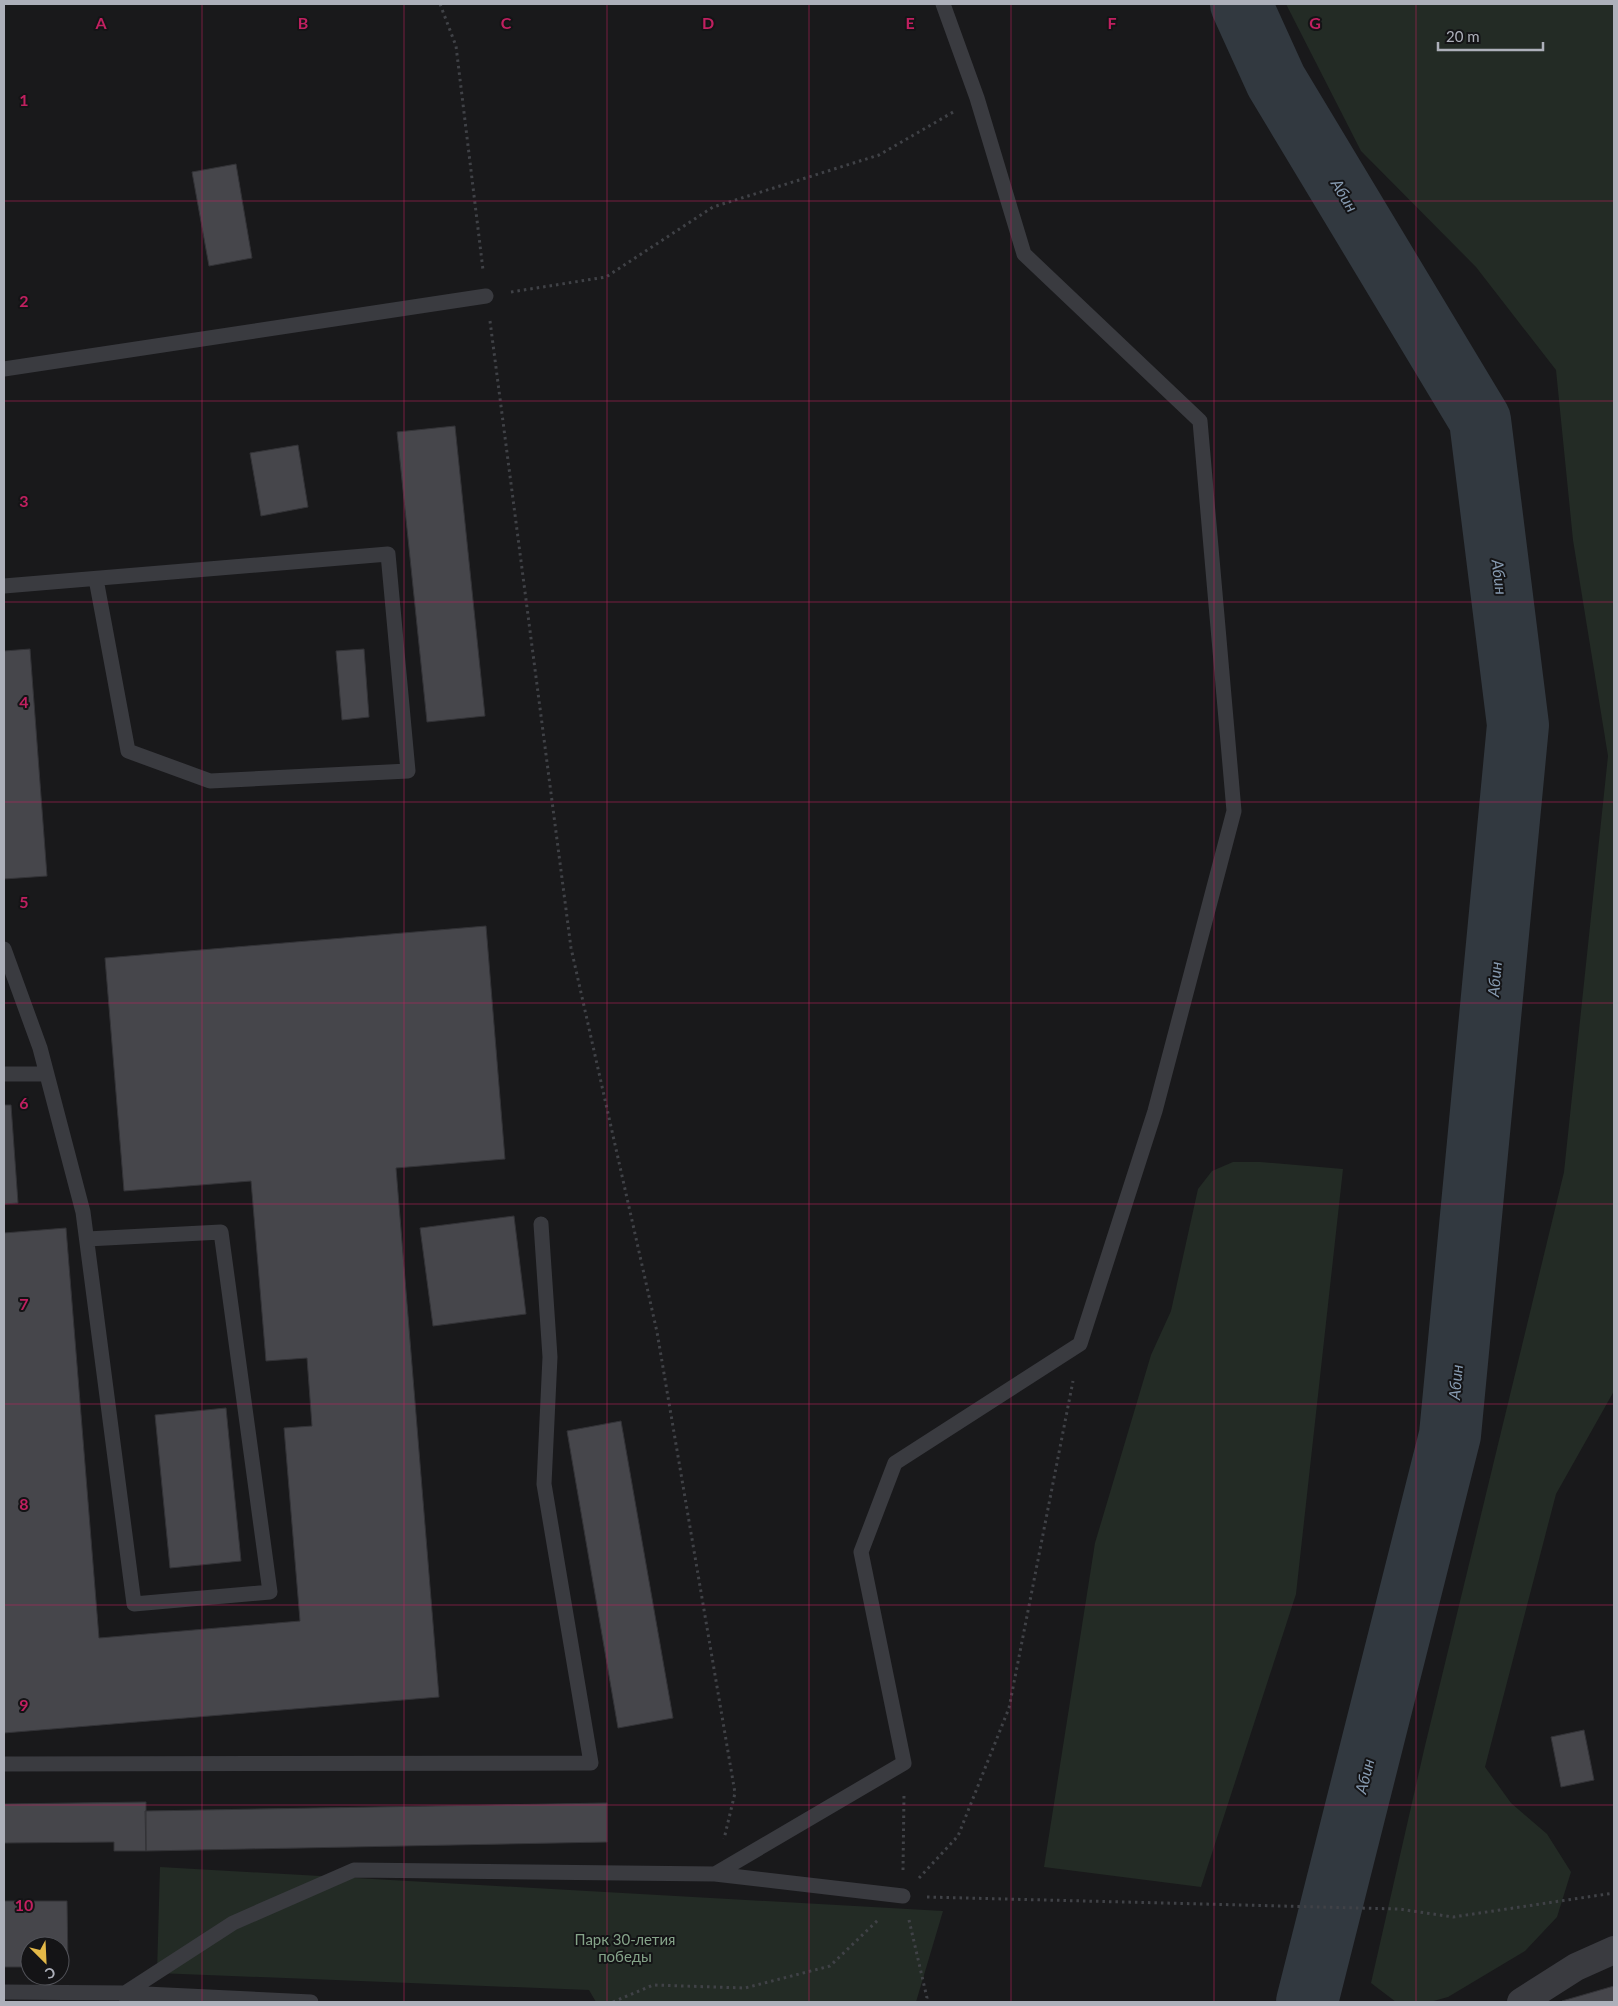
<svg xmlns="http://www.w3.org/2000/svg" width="1618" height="2006" font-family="Lato,sans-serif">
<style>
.green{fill:#232b25}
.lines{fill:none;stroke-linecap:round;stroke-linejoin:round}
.river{stroke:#323940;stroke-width:62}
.building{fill:#46464b;stroke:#333337}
.path{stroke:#404247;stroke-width:3;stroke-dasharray:2.5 4;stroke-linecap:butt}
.service{stroke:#3a3b40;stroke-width:15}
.minor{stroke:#3a3b40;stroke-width:28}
.grid{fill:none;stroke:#c12060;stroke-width:1;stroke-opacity:0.55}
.labels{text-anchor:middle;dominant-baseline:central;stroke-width:4;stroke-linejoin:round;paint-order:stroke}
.park-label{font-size:15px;fill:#85a389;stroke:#141416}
.water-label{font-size:16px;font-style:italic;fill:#879bb1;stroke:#141416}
.grid-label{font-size:16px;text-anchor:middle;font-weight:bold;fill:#c12060;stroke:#141416;stroke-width:4;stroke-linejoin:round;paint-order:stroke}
</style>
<rect width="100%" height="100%" fill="#19191b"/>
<!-- green -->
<path class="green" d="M1286,4H1614V1391L1556,1494L1485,1767L1511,1803L1547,1834L1571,1872L1557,1917L1525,1951L1448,1997L1430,2002H1396L1371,1983L1424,1750L1564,1172L1608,756L1573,540L1556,370L1476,267L1361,151Z
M1233,1162H1260L1343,1169L1296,1594L1201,1887L1044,1867L1095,1543L1151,1355L1171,1311L1198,1189L1212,1171Z
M160,1867L943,1911L916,2002H596L589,1990L157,1973Z"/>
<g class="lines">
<!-- river -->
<path class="river" d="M1241,4L1276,81L1480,420L1518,725L1450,1435L1307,2002"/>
</g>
<!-- building -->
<path class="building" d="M236,164L252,258L209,266L192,172Z
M455,426L485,716L427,722L397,432Z
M298,445L308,507L261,516L250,453Z
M30,649L47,876L4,879V651Z
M364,649L369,717L342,720L336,651Z
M486,926L505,1159L396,1168L439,1697L4,1733V1233L66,1228L99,1638L300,1621L284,1428L312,1426L307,1358L266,1361L251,1181L124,1191L105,958Z
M4,1105H11L18,1203L4,1204Z
M514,1216L526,1314L433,1326L420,1228Z
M226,1408L241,1561L170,1568L155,1415Z
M621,1421L673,1718L618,1728L567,1431Z
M1584,1730L1594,1780L1561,1787L1551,1737Z
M146,1802V1851H114V1842L4,1843V1804Z
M607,1803V1842L146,1851L145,1811Z
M4,1901H67L68,1967H60V1946H30V1967H4Z
M1614,1986V2002H1561L1562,2001Z"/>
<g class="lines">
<!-- path -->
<path class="path" d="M440,4L456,46L483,270
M511,292L606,277L713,207L879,155L955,111
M490,321L571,948L657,1332L735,1793L724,1839
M903,1870L904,1794
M919,1878L958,1836L1009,1708L1073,1381
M927,1897L1399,1909L1453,1917L1614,1893
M909,1920L927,1998L926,2002
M613,2002L653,1985L745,1988L830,1966L878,1920"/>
<!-- service -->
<path class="service" d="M4,369L486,296
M4,586L388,554L408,771L210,781L128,751L96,579
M4,949L40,1048L83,1212L134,1604L270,1592L221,1232L87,1239
M4,1074H47
M4,1764L591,1763L544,1484L550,1357L541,1224
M715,1874L904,1763L861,1552L895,1463L1080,1344L1155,1111L1234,811L1200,421L1024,254L977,98L943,4
M4,1992L125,1993L233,1923L354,1870L715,1874L903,1896
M125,1996V1993L311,2002"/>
<!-- minor -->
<path class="minor" d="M1521,2002L1576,1967L1614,1950"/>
</g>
<!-- grid -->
<path class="grid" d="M202,4V2002M404,4V2002M607,4V2002M809,4V2002M1011,4V2002M1214,4V2002M1416,4V2002M4,201H1614M4,401H1614M4,602H1614M4,802H1614M4,1003H1614M4,1204H1614M4,1404H1614M4,1605H1614M4,1805H1614"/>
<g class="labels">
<!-- park labels -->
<g class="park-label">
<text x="625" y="1939">Парк 30-летия<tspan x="625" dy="17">победы</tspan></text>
</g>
<!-- water labels -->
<g class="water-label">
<text transform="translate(1345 195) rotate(59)">Абин</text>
<text transform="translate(1500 577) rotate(83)">Абин</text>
<text transform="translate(1494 979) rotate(-85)">Абин</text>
<text transform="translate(1455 1382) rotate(-85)">Абин</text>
<text transform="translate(1364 1776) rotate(-76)">Абин</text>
</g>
</g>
<g class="grid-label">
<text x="101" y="29">A</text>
<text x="303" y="29">B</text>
<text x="506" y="29">C</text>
<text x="708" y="29">D</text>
<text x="910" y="29">E</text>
<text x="1112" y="29">F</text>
<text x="1315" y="29">G</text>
<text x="24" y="106">1</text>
<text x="24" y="307">2</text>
<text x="24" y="507">3</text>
<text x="24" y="708">4</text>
<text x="24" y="908">5</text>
<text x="24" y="1109">6</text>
<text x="24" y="1310">7</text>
<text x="24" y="1510">8</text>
<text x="24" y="1711">9</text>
<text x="24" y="1911">10</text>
</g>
<!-- border -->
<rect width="1618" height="2006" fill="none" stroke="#adb0ba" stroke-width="10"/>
<!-- north arrow -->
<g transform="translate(45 1961) rotate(156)"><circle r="24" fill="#141416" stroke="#515258"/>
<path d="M0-4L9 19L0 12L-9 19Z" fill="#e4b948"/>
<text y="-8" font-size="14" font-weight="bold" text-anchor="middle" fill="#adb0ba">С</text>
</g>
<!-- scale -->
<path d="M1438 42v8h105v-8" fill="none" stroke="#adb0ba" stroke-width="2.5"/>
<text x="1446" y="42" font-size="15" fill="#adb0ba" stroke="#141416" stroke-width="4" paint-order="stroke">20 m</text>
</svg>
